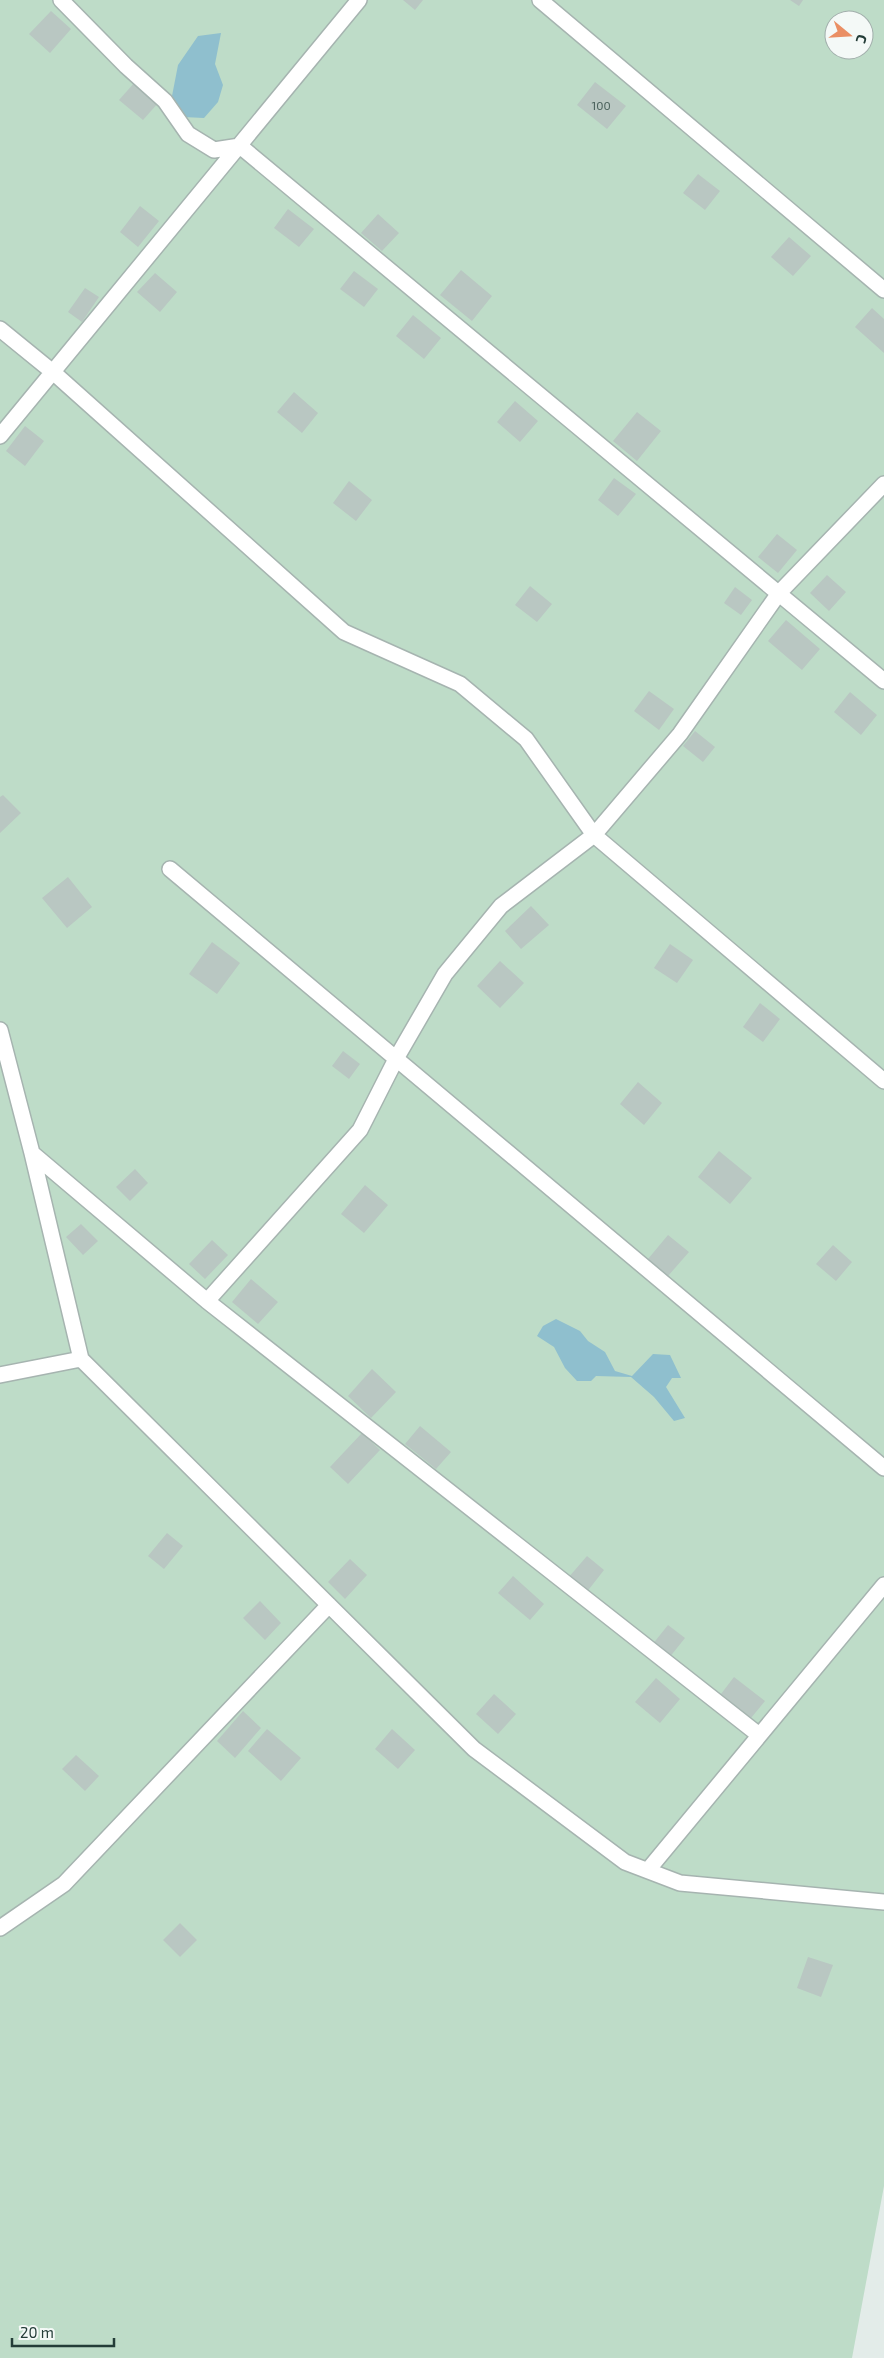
<svg xmlns="http://www.w3.org/2000/svg" width="884" height="2358" font-family="'Exo 2',sans-serif">
<style>
.green{fill:#bedcc8;fill-rule:evenodd}
.water{fill:#8fbfce}
.building{fill:#b9c7c2}
.lines{fill:none;stroke-linecap:round;stroke-linejoin:round}
.lane-casing{stroke:#a6b4b0;stroke-width:18}
.street-casing{stroke:#a6b4b0;stroke-width:18}
.lane{stroke:#fff;stroke-width:15}
.street{stroke:#fff;stroke-width:15}
.labels{text-anchor:middle;dominant-baseline:central;stroke-width:4;stroke-linejoin:round;paint-order:stroke}
.number-label{font-size:12px;fill:#49605a}
</style>
<rect width="100%" height="100%" fill="#e3ece9"/>
<!-- green -->
<path class="green" d="M0,0H884V2186L852,2358H0ZM834,20H864V50H834Z"/>
<!-- water -->
<path class="water" d="M221,33L215,64L223,85L218,102L204,118L183,117L172,96L178,65L198,36Z
M556,1319L580,1331L588,1341L605,1352L615,1371L632,1376L653,1354L670,1355L681,1378H672L666,1387L685,1418L674,1421L654,1397L631,1377L596,1376L591,1381H577L565,1368L554,1347L537,1336L543,1326Z"/>
<!-- building -->
<path class="building" d="M403,0H423L415,10Z
M790,0H803L799,6Z
M51,11L71,29L50,53L29,34Z
M135,82L159,102L143,120L119,100Z
M595,82L626,106L607,129L577,105Z
M698,174L720,191L705,210L683,193Z
M140,206L159,221L138,247L120,232Z
M288,209L314,229L299,247L274,228Z
M378,214L399,233L382,251L361,233Z
M789,237L811,256L793,276L771,257Z
M461,270L492,296L472,321L440,295Z
M354,271L378,289L364,307L340,289Z
M155,273L177,292L160,312L137,292Z
M85,288L99,297L82,322L68,312Z
M872,308L884,319V353L855,327Z
M413,315L441,338L424,359L396,336Z
M294,392L318,413L302,433L277,412Z
M515,401L538,421L520,442L497,422Z
M637,412L661,431L637,461L613,441Z
M25,426L44,441L25,466L6,451Z
M614,478L636,494L618,516L598,500Z
M349,481L372,500L356,521L333,503Z
M777,534L797,550L778,573L758,557Z
M827,575L846,592L829,611L810,593Z
M530,586L552,604L537,622L515,605Z
M735,587L752,600L741,615L724,603Z
M786,620L820,649L802,670L768,641Z
M649,691L674,709L659,730L634,711Z
M850,692L877,715L861,735L834,712Z
M695,731L715,747L703,762L683,746Z
M3,795L21,813L0,833V797Z
M68,877L92,907L67,928L42,898Z
M531,906L549,925L521,949L505,931Z
M212,942L240,963L217,994L189,974Z
M670,944L693,960L677,983L654,968Z
M500,961L524,983L500,1008L477,986Z
M760,1003L780,1019L763,1042L743,1027Z
M343,1051L360,1064L349,1079L332,1066Z
M638,1082L662,1103L644,1125L620,1104Z
M719,1151L752,1178L730,1204L698,1177Z
M135,1169L148,1183L130,1201L116,1187Z
M365,1185L388,1205L364,1233L341,1214Z
M81,1224L98,1241L83,1255L66,1237Z
M668,1235L689,1252L668,1276L648,1259Z
M212,1240L228,1255L205,1279L189,1264Z
M833,1245L852,1262L836,1281L816,1264Z
M251,1279L278,1302L258,1324L232,1302Z
M372,1369L396,1392L371,1418L348,1396Z
M420,1426L451,1452L436,1469L405,1444Z
M362,1433L380,1450L348,1484L330,1467Z
M167,1533L183,1546L164,1569L148,1556Z
M587,1556L604,1570L586,1593L568,1578Z
M350,1559L367,1575L345,1599L328,1582Z
M513,1576L544,1604L530,1620L498,1593Z
M260,1601L281,1623L265,1640L243,1618Z
M668,1625L685,1638L669,1658L652,1645Z
M734,1677L765,1701L751,1718L721,1694Z
M656,1678L680,1699L660,1723L635,1702Z
M494,1694L516,1714L498,1734L476,1714Z
M243,1711L261,1728L235,1758L217,1741Z
M267,1729L301,1758L281,1781L248,1751Z
M392,1729L415,1750L398,1769L375,1749Z
M76,1755L99,1776L85,1791L62,1769Z
M180,1923L197,1940L180,1957L163,1940Z
M808,1957L833,1965L821,1997L797,1988Z"/>
<g class="lines">
<defs>
<path id="lane" d="M61,0L126,66L165,101L188,134L214,150L240,146L884,681
M0,329L54,373L344,632L460,684L526,739L594,835L884,1081
M0,436L359,0
M170,869L884,1468
M0,1030L32,1153L81,1359L474,1749L625,1862L680,1883L884,1902
M32,1153L207,1301L759,1735
M207,1301L360,1130L397,1057L445,974L501,906L594,835L680,734L779,593L884,484
M0,1375L81,1359
M648,1870L884,1585
M0,1928L64,1884L329,1605"/>
<path id="street" d="M540,0L884,290"/>
</defs>
<!-- lane casing -->
<use href="#lane" class="lane-casing"/>
<!-- street casing -->
<use href="#street" class="street-casing"/>
<!-- lane -->
<use href="#lane" class="lane"/>
<!-- street -->
<use href="#street" class="street"/>
</g>
<g class="labels">
<!-- number labels -->
<g class="number-label">
<text x="601" y="105">100</text>
</g>
</g>
<!-- north arrow -->
<g transform="translate(849 35) rotate(108)"><circle r="24" fill="#f4f9f7" stroke="#a1aeab"/>
<path d="M0-4L9 19L0 12L-9 19Z" fill="#ea8f64"/>
<text y="-8" font-size="14" font-weight="bold" text-anchor="middle" fill="#243d38">С</text>
</g>
<!-- scale -->
<path d="M12 2338v8h102v-8" fill="none" stroke="#243d38" stroke-width="2.5"/>
<text x="20" y="2338" font-size="15" fill="#243d38" stroke="#f4f9f7" stroke-width="4" paint-order="stroke">20 m</text>
</svg>
